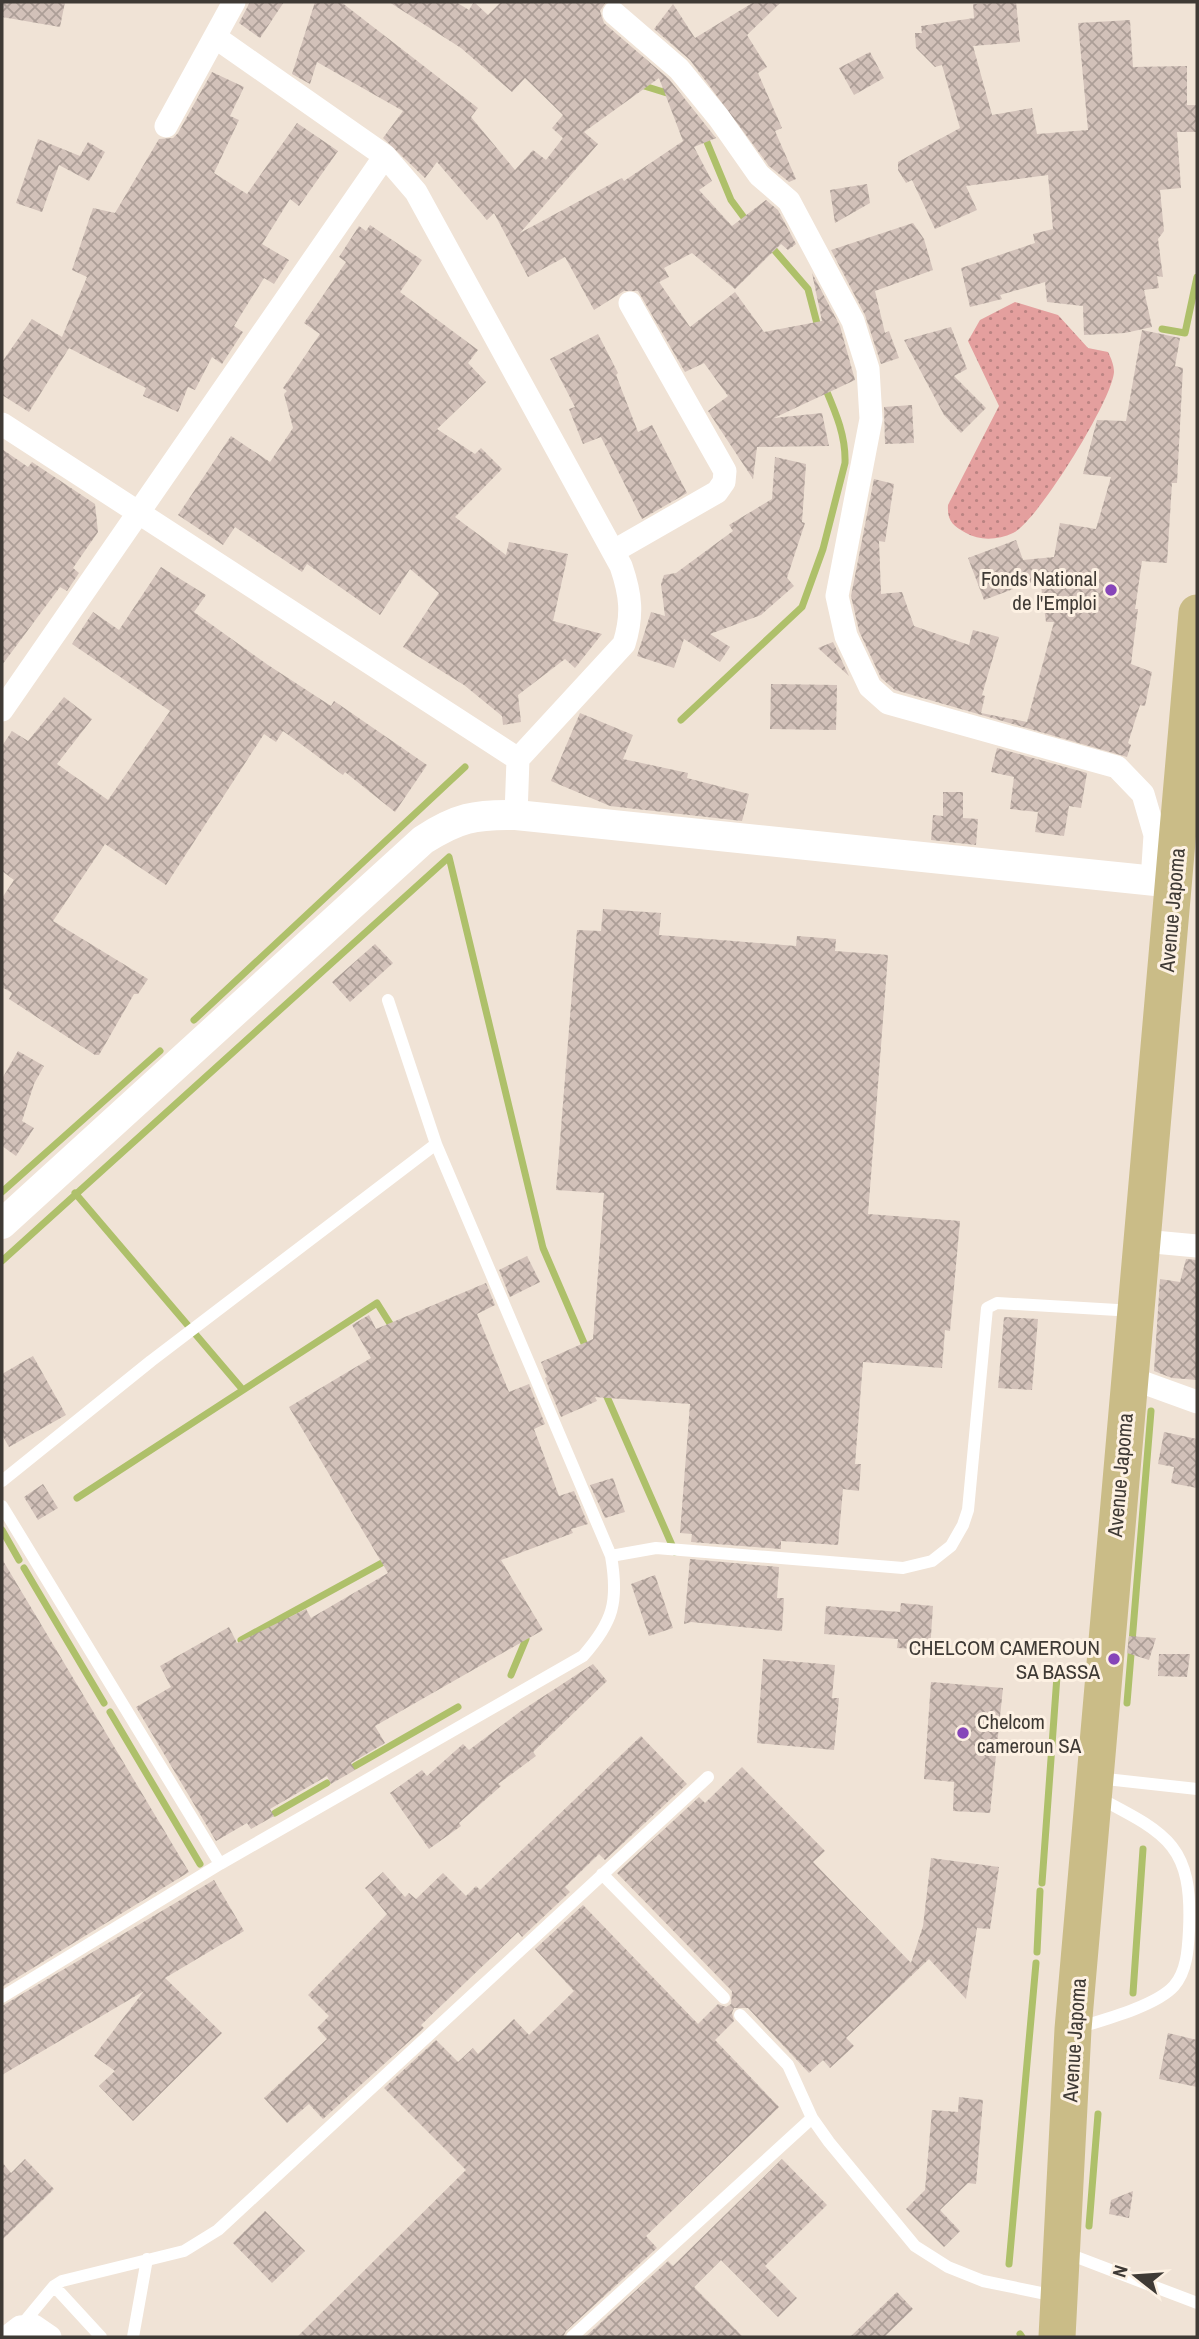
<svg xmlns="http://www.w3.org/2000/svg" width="1199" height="2339" font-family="'Archivo Narrow',sans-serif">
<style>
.grass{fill:url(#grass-dots)}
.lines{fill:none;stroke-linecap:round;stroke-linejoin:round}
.stream{stroke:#aec06a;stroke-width:7}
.building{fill:url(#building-cross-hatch);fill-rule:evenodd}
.service{stroke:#fff;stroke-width:12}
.minor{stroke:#fff;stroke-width:23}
.tertiary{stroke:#fff;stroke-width:30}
.primary{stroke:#cabc87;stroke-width:37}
.poi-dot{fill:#8645b9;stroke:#fdf1e3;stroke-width:2.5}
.labels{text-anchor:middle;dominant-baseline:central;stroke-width:6;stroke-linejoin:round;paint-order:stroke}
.poi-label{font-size:21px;fill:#3f3a35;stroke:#fdf1e3;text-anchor:end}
.street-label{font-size:21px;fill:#3f3a35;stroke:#fdf1e3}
</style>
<defs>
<pattern id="grass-dots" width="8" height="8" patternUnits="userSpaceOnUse" patternTransform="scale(1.75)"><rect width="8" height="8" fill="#e49f9e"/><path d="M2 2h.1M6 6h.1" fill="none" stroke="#ba8382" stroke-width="1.8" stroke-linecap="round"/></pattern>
<pattern id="building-cross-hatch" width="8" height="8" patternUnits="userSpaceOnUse" patternTransform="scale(1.75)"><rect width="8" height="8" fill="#d2c1b9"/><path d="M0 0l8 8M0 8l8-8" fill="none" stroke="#ac9e97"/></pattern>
</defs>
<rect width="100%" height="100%" fill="#f0e3d6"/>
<!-- grass -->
<path class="grass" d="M1015,302L1058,315L1088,348L1108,352C1111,358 1114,365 1114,372C1112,401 1037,522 1013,533C998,540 980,541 966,533C953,526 947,521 948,505L999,406L968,341L980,320Z"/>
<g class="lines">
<!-- stream -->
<path class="stream" d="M641,85L670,94
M704,135L731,200L748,223
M769,244L808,289L819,331
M1162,329L1185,333L1197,277
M681,720L802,607L823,549L845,463C846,435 835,411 824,385
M194,1020L465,767
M2,1192L160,1051
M75,1193L243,1390
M2,1261L449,857L543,1248L587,1350
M604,1390L675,1552
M77,1498L377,1303L394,1330
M2,1530L19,1560
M24,1568L104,1703
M241,1640L389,1559
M511,1675L526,1639
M1127,1703L1151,1411
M110,1712L200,1864
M355,1766L458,1707
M275,1813L327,1783
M1042,1883L1057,1676
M1037,1952L1040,1891
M1133,1993L1143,1849
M1089,2226L1098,2114
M1009,2264L1036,1963
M1020,2334L1022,2337"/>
</g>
<!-- building -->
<path class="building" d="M2,2H65L60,27L2,17Z
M250,2H284L260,38L239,23Z
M315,2H341L478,108L471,117L515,170L533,150L546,160L563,138L552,128L563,115L525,78L512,92L461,48L389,2H456L469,10L474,2L488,15L501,2H606L600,11L604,23L669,79L716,138L694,147L712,181L699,190L732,226L766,200L778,210L796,244L788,250L781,244L735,289L692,253L664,268L669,277L659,282L690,327L735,292L764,332L822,321L812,273L840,326L855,380L774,418L822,413L829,446L757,447L753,479L708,411L728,396L704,363L685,372L638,291H624L594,310L565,257L528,277L494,213L487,220L437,162L425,178L383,138L403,111L317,62L310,84L292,74ZM659,78L683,141L624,181L622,178L520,233L598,144L584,132Z
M754,2H781L747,35L767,67L758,73L782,128L775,131L796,179L789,182L769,166L690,60L654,29L673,4L695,38Z
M1016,2L1020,42L973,46L992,115L1032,108L1037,134L1088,130L1078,23L1130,20L1133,67L1187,66V105H1197V132H1177L1181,188L1160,190L1164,231L1158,239L1163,277L1157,276L1159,288L1144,290L1152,327L1125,333L1084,335L1083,306L1047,302L1045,282L1000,295L1002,299L970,307L961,268L1035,243L1033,234L1053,229L1048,175L966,186L977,210L935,229L912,180L906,183L898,170V162L960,128L942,65L935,67L916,48L915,33H922L921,26L974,18L973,4Z
M870,52L884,78L854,95L839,68Z
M212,72L244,87L230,116L239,120L214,173L247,194L297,123L338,151L299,206L290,199L262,244L289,260L274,284L264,278L234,326L243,332L222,364L212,357L195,390L188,387L178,412L143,396L146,388L69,348L29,412L2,395V362L32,319L62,337L87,277L72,270L93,208L115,213L159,139L173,138L178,133Z
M38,139L80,156L88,142L105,152L89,181L59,165L42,212L16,203Z
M867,184L870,203L835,223L830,190Z
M913,223L924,239L933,270L875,291L885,333L889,331L899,358L881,364L865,315L831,250Z
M370,225L422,260L400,292L478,350L468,363L486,382L437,429L475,454L481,448L502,469L455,517L506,555L509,542L568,554L553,621L602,634L575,668L565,659L518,695L521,722L503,725L502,716L464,685L403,647L439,593L410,569L380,615L307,564L302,572L235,527L223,545L178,515L231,436L270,462L293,428L284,394L287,391L283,388L320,334L304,323L346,262L339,257L359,226L366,231Z
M951,327L967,369L954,376L986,408L961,433L944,415L904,340Z
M1142,330L1180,338L1175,366L1183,368L1177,483H1172L1167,563L1142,561L1135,609H1138L1131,664L1152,672L1145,706L1140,705L1128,743L1131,745L1127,757L895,690L881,678L859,631L851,596L874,479L894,484L885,542L879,541L881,594L902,592L914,626L969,645L973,630L999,637L982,695L985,696L981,713L1027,722L1054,622H1046L1040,579L984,600L968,558L1016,540L1023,560L1054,557L1060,523L1096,529L1111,477L1083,474L1097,420L1126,421Z
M598,334L618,373L616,375L638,432L652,425L687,493L642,519L601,437L583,444L569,409L575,407L550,359Z
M912,405L914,443L885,444L884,407Z
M2,449L28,467L32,462L95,504L98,532L73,568L79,573L67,591L60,587L2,665Z
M775,457L806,464L802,522L805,523L787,578L794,586L761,615L710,634L730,647L720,662L684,639L674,668L637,656L651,612L665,616L661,584L664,575L676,573L733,531L729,525L772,499Z
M161,567L206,595L194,612L268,665L331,706L334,701L427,765L395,812L345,772L343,775L283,731L276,742L264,734L166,885L105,844L53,921L148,979L138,994H134L99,1055H95L9,999L12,993L2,987V898L14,880L2,871V746L12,731L28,741L64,697L92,719L57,764L108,800L170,711L72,644L93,612L119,630Z
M833,642L849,676L818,648Z
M771,684L837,685L836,730L770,729Z
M580,713L633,735L623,759L688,773L687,778L749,794L742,821L610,806L551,781Z
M997,748L1087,773L1081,808L1069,806L1064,836L1035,832L1038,812L1010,809L1014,777L991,772Z
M943,792H963V818L978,819L976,845L931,840L933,815L943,816Z
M603,909L661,913L659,935L796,946L797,936L836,939L835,951L888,955L868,1214L960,1221L950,1331L945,1330L942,1368L863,1362L855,1464H861L859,1491L843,1489L838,1545L781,1541V1549L691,1542L692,1534L680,1533L690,1404L595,1397L597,1401L561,1417L545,1378L547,1377L541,1362L593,1339L604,1193L556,1190L577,930L601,931Z
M375,944L393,963L350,1002L332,982Z
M18,1051L44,1066L34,1084L22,1121L34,1128L16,1156L2,1146V1079Z
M527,1256L540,1282L510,1297L499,1270Z
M1186,1259L1197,1260V1380L1172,1378L1154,1371L1160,1279L1180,1282Z
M486,1283L495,1305L477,1314L509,1392L529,1384L545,1424L534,1429L559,1496L574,1491L588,1524L571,1529L573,1533L501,1560L543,1630L375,1726L385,1743L351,1763L355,1770L331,1784L327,1776L270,1809L274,1816L251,1829L247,1823L216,1841L136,1707L171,1687L160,1666L229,1627L237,1643L306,1609L311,1618L388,1573L289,1407L371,1358L352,1325L369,1315L376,1329Z
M1004,1317L1038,1319L1032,1390L998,1388Z
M33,1356L66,1415L9,1447L2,1435V1374Z
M1164,1432L1197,1439V1488L1171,1483L1174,1467L1158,1464Z
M613,1478L625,1512L605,1518L590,1485Z
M43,1484L58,1508L38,1520L24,1497Z
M2,1559L189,1872L2,1987Z
M690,1559L779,1567L777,1598H784L782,1631L691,1622L684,1624Z
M655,1575L673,1628L649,1636L631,1584Z
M901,1603L933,1606L930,1650L897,1648L898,1639L824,1634L826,1606L900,1612Z
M1129,1636L1156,1638L1149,1660L1127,1653Z
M1159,1654H1190L1187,1677L1158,1676Z
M763,1659L835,1665L832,1698H839L834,1750L757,1743Z
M593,1664L607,1681L533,1752L536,1756L498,1784L501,1786L459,1823L461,1826L429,1849L390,1793L422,1770L427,1776L463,1744L469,1750L521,1711Z
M931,1682L1003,1688L990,1813L953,1811L954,1782L924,1779Z
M641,1736L687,1784L605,1860L599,1854L565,1887L570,1892L522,1937L518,1932L421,2025L424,2028L323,2119L309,2104L287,2123L264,2098L327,2039L317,2028L329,2016L308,1995L387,1914L365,1888L383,1872L405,1897L409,1893L416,1899L443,1873L466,1896L476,1886L480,1890Z
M742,1767L825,1851L813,1862L911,1963L923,1926L931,1858L999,1867L990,1929L977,1928L966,1999L929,1959L846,2038L854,2046L830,2068L823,2060L809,2073L748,2008H734L732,2013L734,2021L715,2040L779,2107L646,2236L657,2248L566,2331L563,2337H297L466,2170L384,2088L436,2040L458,2062L473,2048L478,2054L514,2019L529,2035L574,1991L535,1949L583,1905L698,2024L718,2004L726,2007L731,2004L732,1991L617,1873L699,1797L705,1803Z
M214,1880L244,1931L165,1978L222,2033L133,2121L99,2086L115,2071L94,2056L144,1991L2,2075V2006Z
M1168,2033L1197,2040V2087L1159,2079Z
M959,2097L983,2100L976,2184L968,2183L940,2210L960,2231L944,2247L906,2209L925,2190L932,2110L958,2112Z
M25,2159L54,2189L2,2240V2162L11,2173Z
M782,2159L827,2205L765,2266L797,2298L778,2317L721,2260L694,2287L743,2337H585L668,2261L673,2266Z
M1133,2191L1129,2218L1109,2214L1111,2200Z
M265,2211L305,2251L272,2283L233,2243Z
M897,2292L913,2309L884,2337H850Z"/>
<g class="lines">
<!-- service -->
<path class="service" d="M2,1481L151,1361L436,1144
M2,1506L220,1864
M611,1556L656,1548L903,1568L932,1561L951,1546L963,1525L968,1510L987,1308L997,1303L1134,1311
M1097,1778L1197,1789
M602,1874L724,1998
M2,1997L220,1864L583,1656C613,1622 619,1602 611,1556L436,1144L388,1000
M740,2015L788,2065L812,2118L829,2142L915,2246L948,2267L983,2281L1056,2296
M1077,2028C1103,2020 1156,2006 1174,1986C1187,1971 1188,1949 1189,1930C1193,1846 1168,1834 1099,1798
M1066,2253L1197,2303
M54,2286L101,2337
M20,2327L54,2286L62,2281L184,2251L218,2230L708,1777
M133,2337L147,2259
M572,2337L812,2118"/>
<!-- minor -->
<path class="minor" d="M614,13L679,69L719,118L759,175L789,201L853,321L868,369L871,419L837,596L846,636L870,687L888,703L1117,767L1143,794L1155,835L1152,881
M215,37L385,156L416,192L621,566C631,595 633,615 624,644L518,759
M166,126L234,2
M2,424L518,759L516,815
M614,551L717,492L724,482L725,471L630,303
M2,710L385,156
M1143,1241L1197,1246
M1128,1377L1197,1402
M7,2337L20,2327L34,2326L50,2337"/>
<!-- tertiary -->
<path class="tertiary" d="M2,1224L423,840C457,818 475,814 516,815L1175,883"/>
<!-- primary -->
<path class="primary" d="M1057,2337L1073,2029L1197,613"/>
</g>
<!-- markers -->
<g class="poi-dot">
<circle cx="1111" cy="590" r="7"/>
<circle cx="1114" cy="1659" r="7"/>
<circle cx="963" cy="1733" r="7"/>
</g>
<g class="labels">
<!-- poi labels -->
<g class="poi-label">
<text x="1097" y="578">Fonds National<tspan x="1097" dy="24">de l'Emploi</tspan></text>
<text x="1100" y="1647">CHELCOM CAMEROUN<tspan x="1100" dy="24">SA BASSA</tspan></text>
<text x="977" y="1721" text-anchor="start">Chelcom<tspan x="977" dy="24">cameroun SA</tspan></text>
</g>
<!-- street labels -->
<g class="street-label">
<text transform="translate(1172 910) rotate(-85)">Avenue Japoma</text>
<text transform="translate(1120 1475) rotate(-85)">Avenue Japoma</text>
<text transform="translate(1074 2040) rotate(-86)">Avenue Japoma</text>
</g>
</g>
<!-- border -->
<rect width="1199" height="2339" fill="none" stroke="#3f3a35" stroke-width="7"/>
<!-- north arrow -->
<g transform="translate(1136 2276) rotate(287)" stroke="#fdf1e3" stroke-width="5" paint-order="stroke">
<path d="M0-5L12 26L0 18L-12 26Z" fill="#3f3a35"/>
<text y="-10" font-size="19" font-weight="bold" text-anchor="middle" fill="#3f3a35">N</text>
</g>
</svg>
